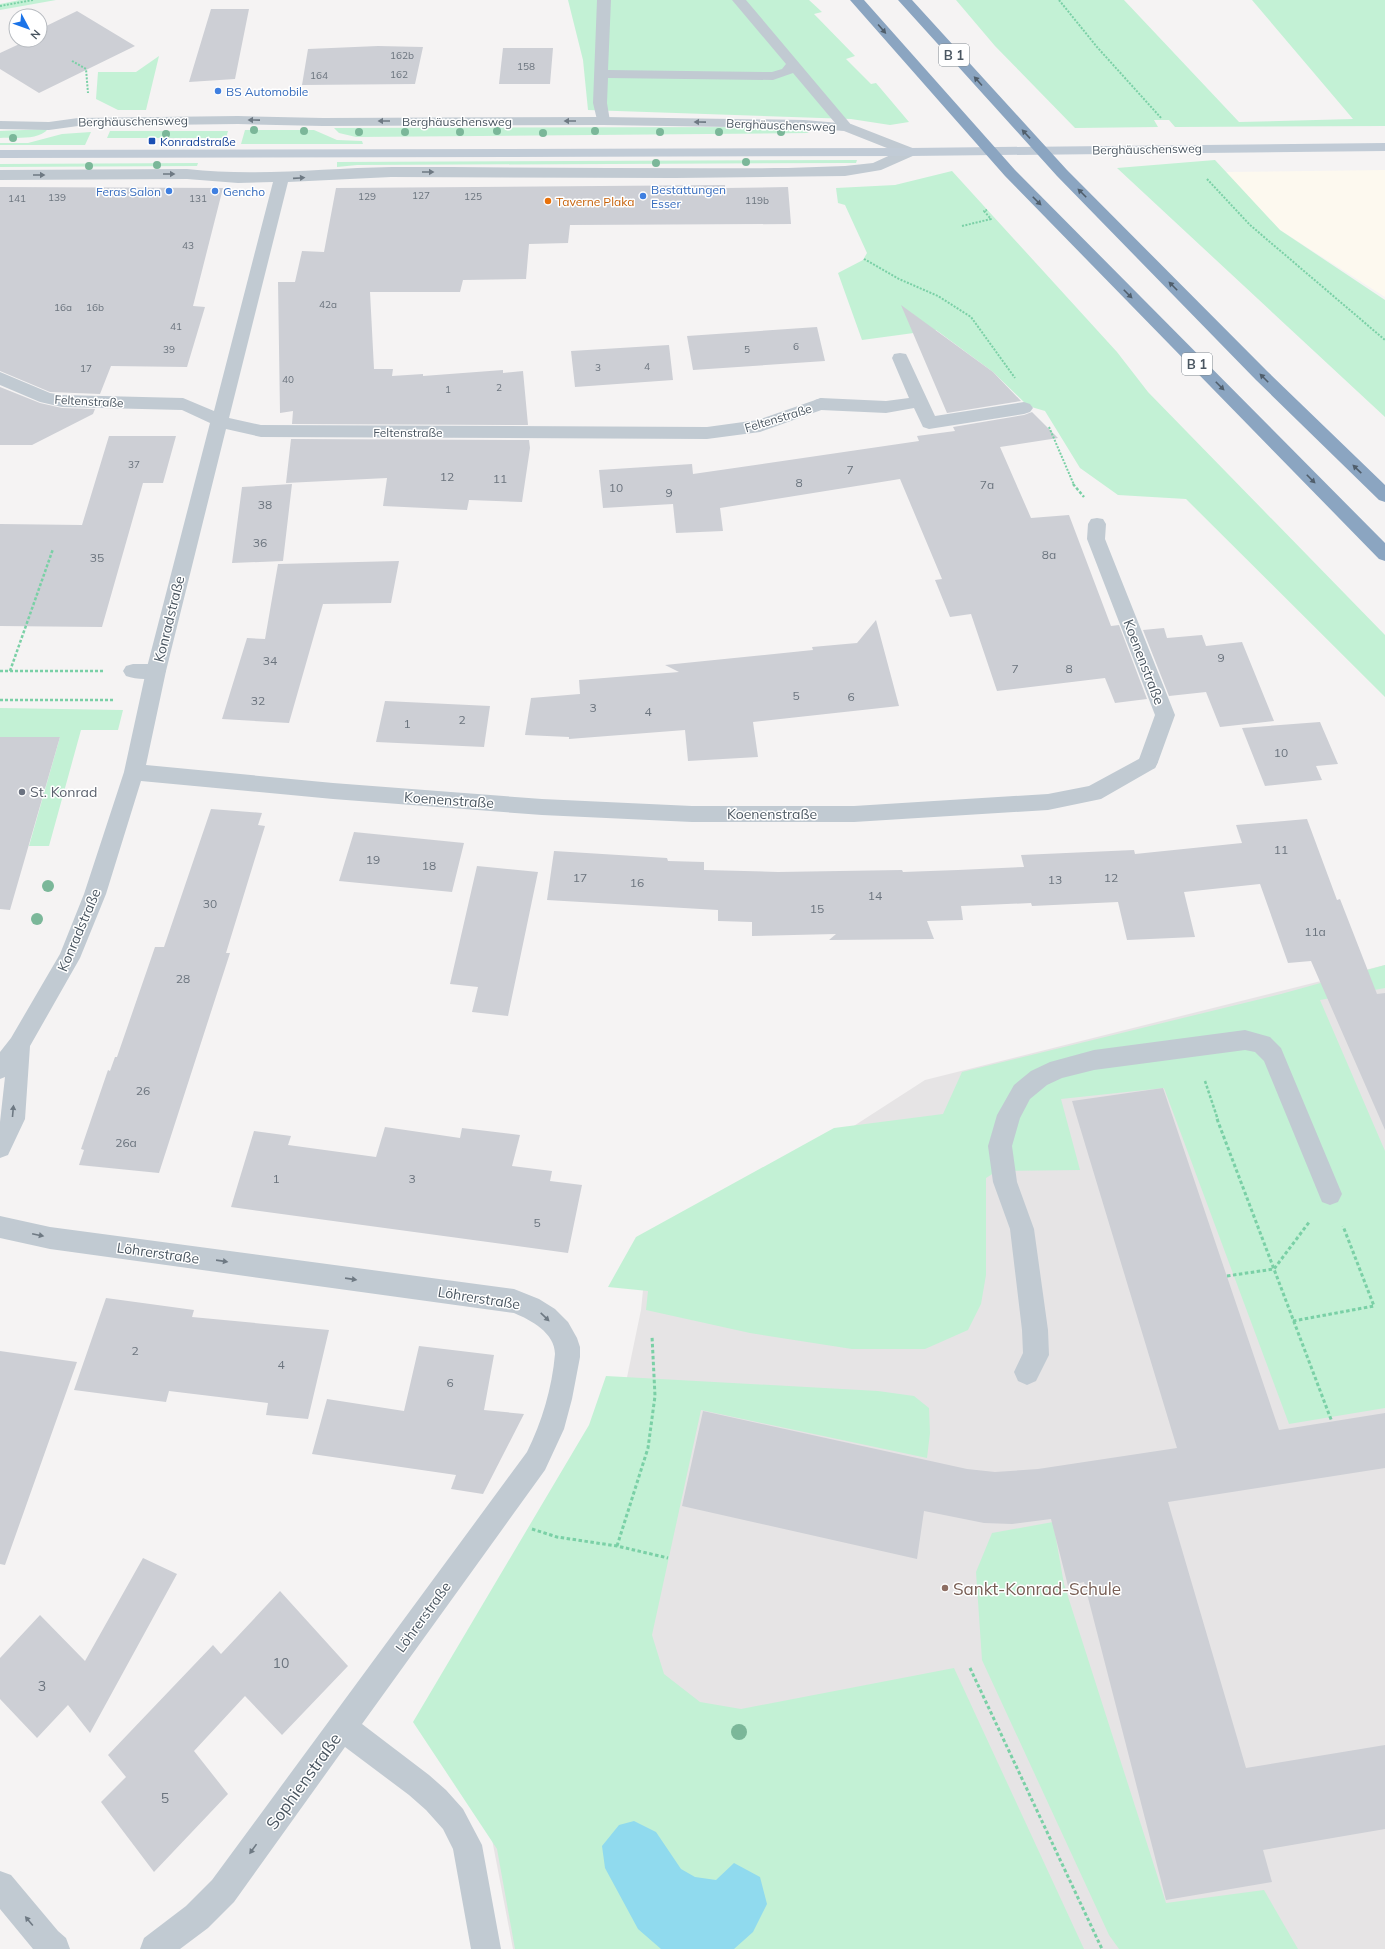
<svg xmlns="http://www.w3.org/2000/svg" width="1385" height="1949" font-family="Mulish,sans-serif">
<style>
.commercial{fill:#fdf9ef}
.education{fill:#e6e4e5}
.green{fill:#c3f1d5}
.water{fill:#90daee}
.building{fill:#cdcfd5}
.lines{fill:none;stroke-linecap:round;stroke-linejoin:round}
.path-far2{stroke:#7ad0a6;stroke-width:2;stroke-dasharray:2 1.5;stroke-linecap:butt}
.path-far1{stroke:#7ad0a6;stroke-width:2.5;stroke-dasharray:3 2;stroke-linecap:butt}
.path{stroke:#7ad0a6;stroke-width:3;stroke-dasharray:3.5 2.5;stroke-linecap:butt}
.lane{fill:#c1cad2;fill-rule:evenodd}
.street{fill:#c1cad2;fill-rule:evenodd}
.secondary{fill:#c1cbd6;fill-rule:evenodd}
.highway{fill:#8ba5c1;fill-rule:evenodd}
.tree{fill:#7bb799}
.oneway{fill:#505e6b}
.oneway2{fill:#6e7983}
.shop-dot{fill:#3f7fe0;stroke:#fff;stroke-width:1.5}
.transit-dot{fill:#1a4fb4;stroke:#fff;stroke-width:1.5}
.food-dot{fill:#e8710a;stroke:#fff;stroke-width:1.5}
.worship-dot{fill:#6b7280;stroke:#fff;stroke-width:1.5}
.education-dot{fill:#8d6e63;stroke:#fff;stroke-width:1.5}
.labels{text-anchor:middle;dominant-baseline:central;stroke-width:3;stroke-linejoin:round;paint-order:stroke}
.far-number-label{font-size:10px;fill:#6b747e}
.far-shop-label{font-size:12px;fill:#366cbe;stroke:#fff;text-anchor:start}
.far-street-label{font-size:12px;fill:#4a5661;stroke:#fff}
.far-transit-label{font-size:12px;fill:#164399;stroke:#fff;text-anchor:start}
.far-food-label{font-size:12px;fill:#c56008;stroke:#fff;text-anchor:start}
.number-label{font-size:12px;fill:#6b747e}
.shield{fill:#fff;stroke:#808990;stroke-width:1}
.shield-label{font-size:13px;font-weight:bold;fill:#4a5661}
.street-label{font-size:14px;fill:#4a5661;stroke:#fff}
.worship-label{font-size:14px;fill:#5b616d;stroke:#fff;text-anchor:start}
.near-number-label{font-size:14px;fill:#6b747e}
.near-education-label{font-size:17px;fill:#785e54;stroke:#fff;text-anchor:start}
.near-street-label{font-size:17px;fill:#4a5661;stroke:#fff}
</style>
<rect width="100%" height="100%" fill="#f5f3f3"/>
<!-- commercial -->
<path class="commercial" d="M1385,170V297L1280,230L1226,172Z"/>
<!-- education -->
<path class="education" d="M1385,965V1949H513L491,1834L625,1387L641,1310L649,1231L846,1131L925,1080Z"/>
<!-- green -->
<path class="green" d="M20,0H56L0,10V4Z
M568,0H809L822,12L814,14L855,56L846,59L871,84L876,83L909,122L890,125L851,119L588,110L583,60Z
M956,0H1124L1239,122L1353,119L1252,0H1385V126L1175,127L1169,120H1154L1158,127L1075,128L995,46Z
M159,56L146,110H118L96,99L98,72H136Z
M782,127L801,129L809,133L356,137L339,133L334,128Z
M48,129C38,141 14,137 0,138V131Z
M245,130H314L337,140L362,141L363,144H241Z
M110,131H228L226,138H107Z
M91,132L85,145H0V143H28L62,134Z
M857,160L856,163H845L357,165L337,167V162Z
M1215,160L1280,230L1385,300V417L1117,168Z
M198,163L197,166L0,167V164Z
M952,171L1117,352L1148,392L1385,635V697L1186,499L1118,495L1080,468L1045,411L1028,406L993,372L936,330L862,340L838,273L863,260L867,253L845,205L838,203L836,188L895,185Z
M0,708L123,710L118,730H81L49,846H29L60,737H0Z
M1385,965V988L1320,1000L1385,1151V1408L1289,1424L1164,1088L1061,1099L1080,1170L997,1171L986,1178V1275L981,1304L968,1330L925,1349H852L750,1333L646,1310L648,1291L608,1287L636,1237L834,1128L943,1114L962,1072L1281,994Z
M606,1376L878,1391L914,1396L929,1408L930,1433L927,1458L701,1410L652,1635L664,1674L700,1702L741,1709L954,1668L1084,1949H515L497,1849L413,1722L589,1425Z
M1053,1522L1064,1584L1166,1903L1264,1890L1298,1949H1119L1109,1935L982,1660L976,1572L992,1533Z"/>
<!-- water -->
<path class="water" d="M634,1821L656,1832L681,1869L695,1877L716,1880L734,1863L760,1877L767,1904L753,1932L734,1949H661L638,1929L605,1868L602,1846L619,1825Z"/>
<!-- building -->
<path class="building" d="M211,9H249L235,79L189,82Z
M77,11L135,46L39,93L0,69V53L28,40H40V29Z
M378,46L423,47L415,84L302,85L308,49Z
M503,48H553L550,84H499Z
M725,185V188L788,187L791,224L570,225L568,243L529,244L526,279L463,280L460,292H370L374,369H393L392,376L423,374V376L503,370V373L523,371L528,425L292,424L293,411L280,413L278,282H295L302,251L324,252L336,188Z
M0,187L223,188L193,306L205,307L187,367L111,366L100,394L50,392L0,371Z
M901,305L993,372L1021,401L947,413Z
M817,327L825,361L693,370L687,336Z
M669,345L673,380L575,387L571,351Z
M0,387L40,403L62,408L95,409L93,414L32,445H0Z
M1032,412L1058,438L1000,447L1031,518L1069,515L1111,626L1119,625L1147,699L1115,703L1105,678L997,691L971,614L950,617L935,580L942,579L900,479L720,508L723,531L676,533L673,504L603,508L599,470L692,464L693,474L919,441L917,436L955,431L953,427L1024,415Z
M109,436H176L163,483H143L102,627L0,626V524L82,525Z
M291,439L529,440L530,448L522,502L469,500L467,510L383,506L387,478L286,483Z
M292,484L283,561L232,563L242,487Z
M399,561L391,603L323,604L289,723L222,719L247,638L265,639L278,564Z
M876,620L899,706L753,722L758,757L688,761L685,730L569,739V737L525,735L531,698L580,694L579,680L679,672L665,665L813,650L812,647L857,643Z
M1164,628L1167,638L1202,635L1206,646L1242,642L1274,721L1220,727L1206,692L1169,696L1143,630Z
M385,701L490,706L484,747L376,742Z
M1320,722L1338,764L1316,766L1322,780L1265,786L1242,728Z
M0,737H60L10,910L0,909Z
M211,809L262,813L258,825L265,826L226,953H230L159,1173L79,1165L84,1150L81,1149L108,1070L110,1071L115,1057H117L155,947H164Z
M1307,819L1337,900L1340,899L1377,994L1385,993V1130L1311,961L1288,963L1260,884L1184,892L1195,937L1127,940L1118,902L1032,906L1031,903L961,906L963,920L927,921L934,939L829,940L836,934L752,936V922L718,921V910L547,900L554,851L667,858L668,861L704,862V870L778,872L902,870L903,872L958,870L1024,867L1021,855L1134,850L1135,854L1242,843L1236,825Z
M354,832L464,843L452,892L339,881Z
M477,866L538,872L508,1016L472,1012L478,987L450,984Z
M1163,1088L1279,1430L1385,1413V1468L1168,1502L1246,1768L1385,1745V1829L1263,1850L1272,1882L1166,1900L1084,1582L1068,1586L1051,1519L1012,1524L984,1523L924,1511L917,1559L682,1506L703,1411L967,1469L995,1472L1038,1469L1177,1448L1072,1101Z
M385,1127L460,1138L462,1128L520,1135L512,1166L552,1171L550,1181L582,1185L568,1253L231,1207L254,1131L291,1136L288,1145L376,1157Z
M106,1298L194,1310L192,1317L329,1330L308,1419L266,1415L268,1403L169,1391L166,1402L74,1390Z
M419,1346L494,1355L484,1410L524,1414L483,1494L451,1489L456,1475L312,1454L327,1399L404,1411Z
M0,1351L77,1362L5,1565L0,1564Z
M143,1558L177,1574L90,1733L68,1705L37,1738L0,1699V1658L40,1615L85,1661Z
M280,1591L348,1666L282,1735L245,1696L194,1751L228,1794L154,1872L101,1802L126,1777L108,1755L213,1645L221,1654Z"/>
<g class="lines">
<!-- path-far2 -->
<path class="path-far2" d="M1059,0L1097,47L1162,119
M0,6L33,0
M72,61L86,69L88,93
M1207,179L1250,225L1385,340
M962,226L991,219L984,211L987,210
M864,259L899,279L938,296L971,317L1015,378
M1049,427L1074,485"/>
<!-- path-far1 -->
<path class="path-far1" d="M1073,484L1084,497
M0,671H103
M10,671L53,549
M0,700H115
M1205,1081L1218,1120"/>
<!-- path -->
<path class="path" d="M1217,1119L1332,1422
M1227,1276L1274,1269L1310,1221
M1293,1321L1374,1306L1343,1226
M532,1529L557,1537L617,1546L668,1558
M617,1546L648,1448L655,1396L652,1336
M970,1668L1102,1949"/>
<!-- lane -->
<path class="lane" d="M597,0H611L608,70L772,72L782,69L786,64L732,0H746L853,127L851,130H841L793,73L773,80L608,78L607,103L610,121L608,124H598L593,103Z
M900,353L906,354L908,358L935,416L1024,402L1030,404L1033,408L1030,412L1024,414L929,429L923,427L914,408L886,413L821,410L815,408L812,404L815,400L821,398L886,401L909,398L892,358L894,354Z
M1097,518L1103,519L1106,524L1105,539L1175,715L1158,762L1155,768L1148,770L1141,768L1138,762L1155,715L1087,539L1088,524L1091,519Z
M133,664H156L163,666L166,671L163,676C152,680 137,680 126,676L123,671L126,666Z
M1245,1030L1270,1037L1281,1048L1342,1194L1338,1202L1330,1205L1322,1202L1264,1061L1255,1052L1245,1050L1094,1070L1062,1078L1047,1085L1030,1099L1020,1118L1012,1146L1017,1182L1034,1229L1048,1330L1049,1355L1036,1381L1027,1385L1018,1381L1014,1372L1023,1353L1022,1330L1010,1229L993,1182L988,1146L997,1115L1014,1085L1031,1071L1050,1062L1094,1050Z"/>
<!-- street -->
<path class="street" d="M238,116L323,118L603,117L804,120L851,124L915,149L917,152L915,155L881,170L845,176L675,178L391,177L288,182L229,418L261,425L707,427L758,420L821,398L827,400L830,404L827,408L760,432L707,439L261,437L226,429L166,671L146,765L333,783L542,799L692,806H854L1048,794L1089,786L1148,754L1155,756L1158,762L1155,768L1101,799L1048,810L854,822H692L542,815L333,799L141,781L106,894L80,958L30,1046L25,1119L8,1155L0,1158V1122L5,1077L0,1079V1052L11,1038L60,954L84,894L124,772L146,671L210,423L182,410L62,407L40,402L0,385V372L50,393L62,395L183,398L214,411L273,182L238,183L187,179L0,180V170L187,169C256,177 323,168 392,167C524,167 656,169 788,168L845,166L873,163L897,152L844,131L804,128L603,125L323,126L238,124L78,126L49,130L0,129V121L49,122L78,118Z
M0,1216L50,1227L514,1289L539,1299L555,1309L568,1322L577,1338L580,1347V1357L572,1399L564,1429L545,1470L362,1724L429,1775L446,1790L463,1809L482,1845L501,1949H471L453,1849L443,1829L426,1810L409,1795L345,1747L234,1902L208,1928L180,1949H140L144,1938L186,1906L212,1880L527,1452C542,1422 552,1388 555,1354C555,1333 531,1320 514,1313L50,1249L0,1238Z
M0,1871L11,1875L58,1931L66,1938L70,1949H33L0,1909Z"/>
<!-- secondary -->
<path class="secondary" d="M1385,143V151L910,156L0,158V150L910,148Z"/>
<!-- highway -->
<path class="highway" d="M850,0H864L1015,170L1385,543V561L1379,559L1005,176Z
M898,0H912L1067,170L1268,372L1385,485V502L1379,500L1256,380L1057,176Z"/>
</g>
<!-- trees -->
<g class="tree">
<circle cx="254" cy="130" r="4"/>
<circle cx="304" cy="131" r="4"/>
<circle cx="497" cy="131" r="4"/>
<circle cx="595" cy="131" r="4"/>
<circle cx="359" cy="132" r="4"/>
<circle cx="405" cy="132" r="4"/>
<circle cx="460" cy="132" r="4"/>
<circle cx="660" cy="132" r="4"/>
<circle cx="719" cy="132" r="4"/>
<circle cx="781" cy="132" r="4"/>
<circle cx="543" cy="133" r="4"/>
<circle cx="166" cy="134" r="4"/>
<circle cx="13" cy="138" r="4"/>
<circle cx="746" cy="162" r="4"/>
<circle cx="656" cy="163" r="4"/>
<circle cx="157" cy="165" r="4"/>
<circle cx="89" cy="166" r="4"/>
<circle cx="48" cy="886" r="6"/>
<circle cx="37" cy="919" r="6"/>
<circle cx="739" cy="1732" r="8"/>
</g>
<!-- one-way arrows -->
<defs><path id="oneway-solid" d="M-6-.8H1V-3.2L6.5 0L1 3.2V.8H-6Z"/></defs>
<g class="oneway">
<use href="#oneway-solid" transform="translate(882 29) rotate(49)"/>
<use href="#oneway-solid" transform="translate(978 81) rotate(-132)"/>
<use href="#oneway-solid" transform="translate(1026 134) rotate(-133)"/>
<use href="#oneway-solid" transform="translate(1082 193) rotate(-135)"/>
<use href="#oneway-solid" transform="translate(1037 201) rotate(45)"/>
<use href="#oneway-solid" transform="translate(1173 286) rotate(-135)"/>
<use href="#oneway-solid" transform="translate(1128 294) rotate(45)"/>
<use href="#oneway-solid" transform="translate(1264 378) rotate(-135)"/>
<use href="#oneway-solid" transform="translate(1220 386) rotate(45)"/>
<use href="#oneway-solid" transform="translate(1357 469) rotate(-136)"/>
<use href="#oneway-solid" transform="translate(1311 479) rotate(45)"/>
</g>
<g class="oneway2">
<use href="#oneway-solid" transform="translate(254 120) rotate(-179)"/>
<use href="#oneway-solid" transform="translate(384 121) rotate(180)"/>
<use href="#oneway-solid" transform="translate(570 121) rotate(180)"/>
<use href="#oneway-solid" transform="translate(700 122) rotate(-179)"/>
<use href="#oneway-solid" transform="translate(428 172)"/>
<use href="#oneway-solid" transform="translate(169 174)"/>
<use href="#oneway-solid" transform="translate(39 175)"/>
<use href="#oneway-solid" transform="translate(299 178) rotate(-4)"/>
<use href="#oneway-solid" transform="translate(13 1111) rotate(-85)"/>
<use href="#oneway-solid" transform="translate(38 1235) rotate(12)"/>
<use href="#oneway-solid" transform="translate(222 1261) rotate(8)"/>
<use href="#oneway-solid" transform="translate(351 1279) rotate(8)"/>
<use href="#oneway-solid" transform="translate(545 1317) rotate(44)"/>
<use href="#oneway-solid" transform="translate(253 1849) rotate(126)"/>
<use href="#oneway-solid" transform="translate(29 1921) rotate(-130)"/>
</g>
<!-- markers -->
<g class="shop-dot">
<circle cx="218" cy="91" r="4"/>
<circle cx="169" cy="191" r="4"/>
<circle cx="215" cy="191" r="4"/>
<circle cx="643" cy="196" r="4"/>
</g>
<rect class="transit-dot" x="148" y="137" width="8" height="8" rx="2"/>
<circle class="food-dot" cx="548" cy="201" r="4"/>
<circle class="worship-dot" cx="22" cy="792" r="4"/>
<circle class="education-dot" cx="945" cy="1588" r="4"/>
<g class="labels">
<!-- far-number labels -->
<g class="far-number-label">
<text x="402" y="55">162b</text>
<text x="526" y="66">158</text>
<text x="399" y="74">162</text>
<text x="319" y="75">164</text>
<text x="421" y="195">127</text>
<text x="367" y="196">129</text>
<text x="473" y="196">125</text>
<text x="57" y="197">139</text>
<text x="17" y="198">141</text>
<text x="198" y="198">131</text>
<text x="757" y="200">119b</text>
<text x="188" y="245">43</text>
<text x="328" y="304">42a</text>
<text x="63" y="307">16a</text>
<text x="95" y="307">16b</text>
<text x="176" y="326">41</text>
<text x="796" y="346">6</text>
<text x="169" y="349">39</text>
<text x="747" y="349">5</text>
<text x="647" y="366">4</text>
<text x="598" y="367">3</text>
<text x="86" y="368">17</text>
<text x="288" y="379">40</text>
<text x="499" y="387">2</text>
<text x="448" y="389">1</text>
<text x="134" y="464">37</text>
</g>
<!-- far-shop labels -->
<g class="far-shop-label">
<text x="226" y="91">BS Automobile</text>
<text x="651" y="189">Bestattungen<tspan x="651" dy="14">Esser</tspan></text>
<text x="161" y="191" text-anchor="end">Feras Salon</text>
<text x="223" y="191">Gencho</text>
</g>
<!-- far-street labels -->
<g class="far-street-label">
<text transform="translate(133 121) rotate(-1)">Berghäuschensweg</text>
<text x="457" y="121">Berghäuschensweg</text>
<text transform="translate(781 125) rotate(2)">Berghäuschensweg</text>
<text transform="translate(1147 149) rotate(-1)">Berghäuschensweg</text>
<text transform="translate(89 401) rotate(3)">Feltenstraße</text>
<text transform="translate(778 418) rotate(-17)">Feltenstraße</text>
<text x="408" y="432">Feltenstraße</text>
</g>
<!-- far-transit labels -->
<g class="far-transit-label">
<text x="160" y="141">Konradstraße</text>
</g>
<!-- far-food labels -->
<g class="far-food-label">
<text x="556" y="201">Taverne Plaka</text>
</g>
<!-- number labels -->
<g class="number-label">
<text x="850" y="469">7</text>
<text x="447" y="476">12</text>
<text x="500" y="478">11</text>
<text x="799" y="482">8</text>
<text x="987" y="484">7a</text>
<text x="616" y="487">10</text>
<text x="669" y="492">9</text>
<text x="265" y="504">38</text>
<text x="260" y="542">36</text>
<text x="1049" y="554">8a</text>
<text x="97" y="557">35</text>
<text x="1221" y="657">9</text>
<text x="270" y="660">34</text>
<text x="1015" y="668">7</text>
<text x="1069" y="668">8</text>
<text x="796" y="695">5</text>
<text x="851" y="696">6</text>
<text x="258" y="700">32</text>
<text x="593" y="707">3</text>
<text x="648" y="711">4</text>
<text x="462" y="719">2</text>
<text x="407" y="723">1</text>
<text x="1281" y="752">10</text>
<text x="1281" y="849">11</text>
<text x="373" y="859">19</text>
<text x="429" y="865">18</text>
<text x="580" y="877">17</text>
<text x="1111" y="877">12</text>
<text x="1055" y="879">13</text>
<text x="637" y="882">16</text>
<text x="875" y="895">14</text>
<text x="210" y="903">30</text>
<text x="817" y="908">15</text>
<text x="1315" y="931">11a</text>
<text x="183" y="978">28</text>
<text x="143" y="1090">26</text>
<text x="126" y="1142">26a</text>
<text x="276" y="1178">1</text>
<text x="412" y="1178">3</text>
<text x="537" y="1222">5</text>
<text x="135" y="1350">2</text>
<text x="281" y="1364">4</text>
<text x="450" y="1382">6</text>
</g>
<!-- shield labels -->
<g class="shield">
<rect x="939" y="44" width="30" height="22" rx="3"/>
<rect x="1182" y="353" width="30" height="22" rx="3"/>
</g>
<g class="shield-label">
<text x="954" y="55">B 1</text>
<text x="1197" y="364">B 1</text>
</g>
<!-- street labels -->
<g class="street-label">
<text transform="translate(169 619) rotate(-76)">Konradstraße</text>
<text transform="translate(1144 662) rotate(69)">Koenenstraße</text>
<text transform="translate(449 800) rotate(4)">Koenenstraße</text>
<text x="772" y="814">Koenenstraße</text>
<text transform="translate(79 930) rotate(-67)">Konradstraße</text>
<text transform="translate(158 1253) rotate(8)">Löhrerstraße</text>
<text transform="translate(479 1298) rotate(9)">Löhrerstraße</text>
<text transform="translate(423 1617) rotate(-54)">Löhrerstraße</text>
</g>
<!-- worship labels -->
<g class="worship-label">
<text x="30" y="792">St. Konrad</text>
</g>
<!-- near-number labels -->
<g class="near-number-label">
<text x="281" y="1663">10</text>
<text x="42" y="1686">3</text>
<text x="165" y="1798">5</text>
</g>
<!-- near-education labels -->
<g class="near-education-label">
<text x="953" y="1588">Sankt-Konrad-Schule</text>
</g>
<!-- near-street labels -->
<g class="near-street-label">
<text transform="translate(303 1781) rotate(-54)">Sophienstraße</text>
</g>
</g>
<!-- north arrow -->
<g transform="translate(28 28) rotate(131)"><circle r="19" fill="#ffffff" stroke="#b7bbc0"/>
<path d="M0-3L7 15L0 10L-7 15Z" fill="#1a73e8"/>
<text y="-6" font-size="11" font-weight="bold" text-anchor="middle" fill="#4a5661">N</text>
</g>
</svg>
